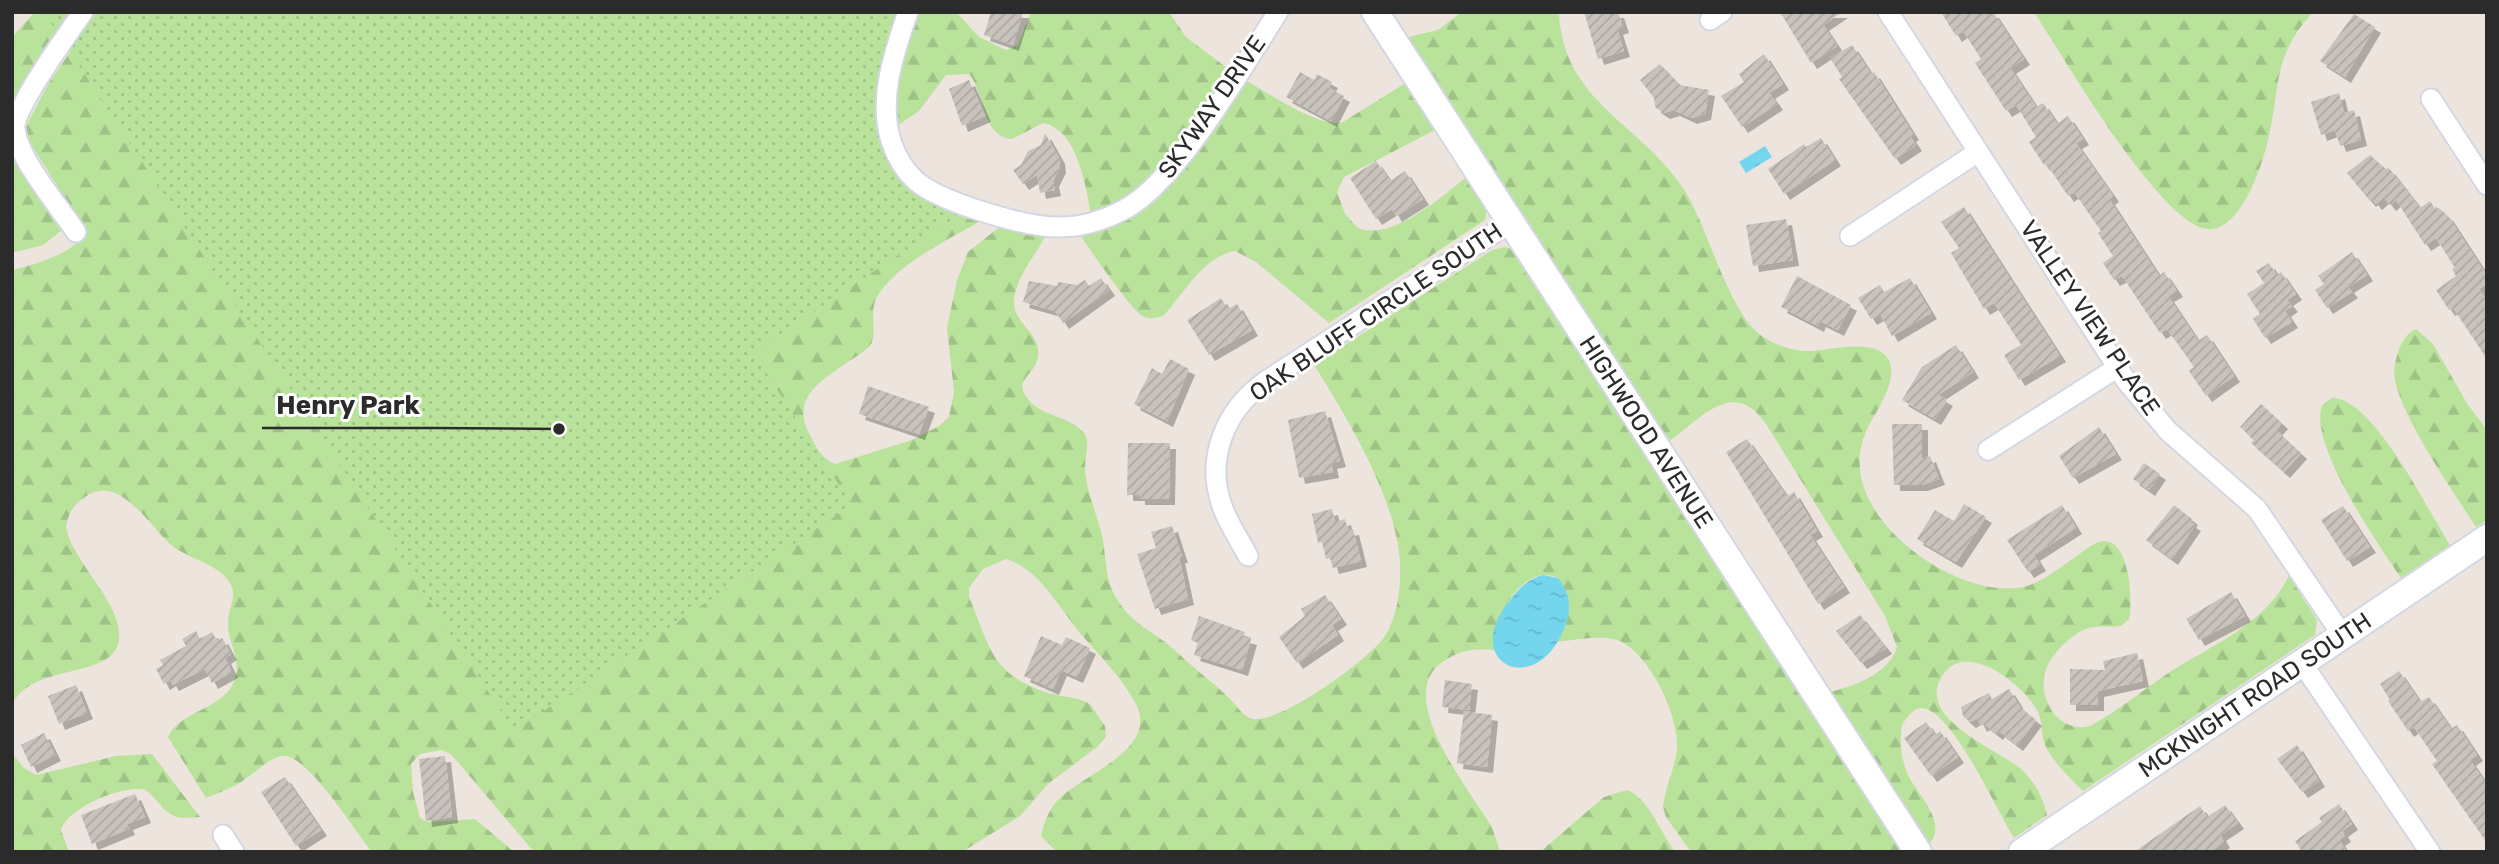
<svg xmlns="http://www.w3.org/2000/svg" width="2499" height="864" font-family="Rubik,sans-serif">
<style>
.forest{fill:url(#forest-firs)}
.park{fill:url(#park-dots)}
.water{fill:url(#water-ripples)}
.building{fill:url(#building-hatch);filter:url(#shadow)}
.lines{fill:none;stroke-linecap:round;stroke-linejoin:round}
.street-casing{stroke:#d3d7e3;stroke-width:23}
.secondary-casing{stroke:#d3d7e3;stroke-width:30}
.street{stroke:#fff;stroke-width:19}
.secondary{stroke:#fff;stroke-width:26}
.labels{text-anchor:middle;dominant-baseline:central;stroke-width:6;stroke-linejoin:round;paint-order:stroke}
.street-label{font-size:24px;fill:#2b2b2b;stroke:#fff}
.leader{fill:none;stroke:#2b2b2b;stroke-width:2.5}
.callout-dot{fill:#2b2b2b;stroke:#fff;stroke-width:2.5}
.callout-label{font-size:26px;text-anchor:middle;font-weight:bold;fill:#2b2b2b;stroke:#fff;stroke-width:6;stroke-linejoin:round;paint-order:stroke}
</style>
<defs>
<pattern id="forest-firs" width="22" height="20" patternUnits="userSpaceOnUse" patternTransform="scale(1.75)"><rect width="22" height="20" fill="#b9e29b"/><path d="M5 1l3.5 6h-7zM16 11l3.5 6h-7z" fill="#9fc286"/></pattern>
<pattern id="park-dots" width="8" height="8" patternUnits="userSpaceOnUse" patternTransform="scale(1.75)"><rect width="8" height="8" fill="#b9e29b"/><path d="M2 2h.1M6 6h.1" fill="none" stroke="#9fc286" stroke-width="1.8" stroke-linecap="round"/></pattern>
<pattern id="water-ripples" width="26" height="14" patternUnits="userSpaceOnUse" patternTransform="scale(1.75)"><rect width="26" height="14" fill="#73d6ec"/><path d="M2 4q2-2 4 0t4 0M15 11q2-2 4 0t4 0" fill="none" stroke="#64b8cb"/></pattern>
<pattern id="building-hatch" width="6" height="6" patternUnits="userSpaceOnUse" patternTransform="scale(1.75)"><rect width="6" height="6" fill="#c8c2bd"/><path d="M-1 1l2-2M0 6l6-6M5 7l2-2" fill="none" stroke="#aca7a3"/></pattern>
<filter id="shadow"><feDropShadow dx="6" dy="6" stdDeviation="0" flood-color="#0004"/></filter>
</defs>
<rect width="100%" height="100%" fill="#ede5dd"/>
<!-- forest -->
<path class="forest" d="M35,12H70L12,101V37Z
M97,12L888,153L984,219C952,238 893,265 876,299C869,314 878,333 870,346C842,371 784,389 810,435C816,447 822,459 835,464L912,440L939,426L949,417L954,392L947,328L957,280L968,252L1002,225L1046,235C1036,255 1013,280 1014,304C1015,324 1042,335 1038,357C1035,376 1012,379 1028,399C1042,418 1073,415 1086,436C1089,447 1085,457 1085,468C1086,492 1098,516 1103,540C1106,557 1105,576 1113,592C1130,626 1154,630 1178,653C1195,670 1216,684 1233,702C1239,709 1244,717 1253,719C1280,724 1370,659 1385,636C1398,615 1401,587 1400,564C1398,502 1347,417 1314,365L1492,250L1505,247L1514,250L1906,852H1691L1666,817L1663,807C1665,787 1675,769 1677,749C1680,717 1648,650 1617,640C1598,635 1576,640 1557,642L1562,634L1558,578C1523,561 1490,621 1495,650C1477,648 1460,650 1444,661C1390,695 1472,792 1491,826C1495,834 1497,843 1500,852H1057L1041,836C1044,823 1048,812 1056,802C1081,774 1159,751 1136,704C1123,679 1099,655 1080,633C1060,608 1038,568 1006,559L983,569L969,588V597C991,648 990,674 1048,693C1061,697 1077,696 1090,704L1105,726L1106,737L1097,747L1048,784L1020,816L962,852H534L451,754L441,750L420,754L411,764L413,792L420,818L428,822L475,819L514,852H372C356,833 305,750 281,756C267,759 253,775 241,782C230,789 218,793 206,798L168,737C181,709 225,710 235,679C242,658 227,642 228,622C228,609 237,598 231,585C220,563 188,560 170,544C149,525 118,472 85,497C73,505 68,513 66,528C74,564 122,603 119,638C116,681 32,661 12,705V270C33,265 77,253 86,231L30,143L26,126L47,86Z
M916,12H956L979,37L1006,50L1018,45L1031,12H1169L1186,37L1231,71L1170,158L1126,200L1091,214C1086,186 1077,129 1043,123L1012,139C983,138 984,91 969,74L946,75L919,111L895,127L896,83Z
M1462,12H1559C1562,101 1640,123 1683,188C1710,229 1728,316 1765,338C1777,346 1791,350 1805,351C1826,352 1878,335 1889,361C1899,383 1873,414 1865,434C1844,486 1887,535 1927,561C1953,578 1995,595 2027,586C2042,581 2056,571 2068,562C2079,556 2091,542 2104,541C2130,540 2133,602 2129,619L2121,626C2108,628 2095,624 2083,630C2069,637 2052,654 2046,669C2036,699 2059,734 2090,726C2118,711 2143,690 2170,672C2213,644 2264,625 2289,576L2317,620L2315,635L2083,791C2071,779 2057,766 2048,751C2040,739 2044,723 2037,710C2022,683 1960,634 1939,682C1922,721 1999,750 2021,769C2035,782 2043,797 2047,815L2014,838C1999,815 1951,707 1921,708C1913,708 1906,719 1902,725C1899,742 1901,759 1908,775C1917,794 1950,824 1928,845L1829,692C1853,687 1889,674 1897,647L1885,616L1766,424C1733,376 1701,419 1667,443L1405,38L1438,30Z
M2034,12H2313C2271,57 2281,90 2267,144C2261,169 2239,233 2207,229C2159,223 2063,56 2034,12Z
M1243,79C1264,90 1321,130 1343,122L1407,82L1437,129L1344,177L1337,192L1345,214L1358,228C1392,242 1442,196 1468,176L1487,208L1485,220L1329,323L1256,262L1235,251C1202,257 1184,294 1163,316C1155,318 1148,320 1141,315C1131,309 1087,246 1079,233L1106,226Z
M12,154L61,231L43,245L12,253Z
M2416,329L2433,344L2468,405L2487,430V520L2476,527C2451,488 2406,425 2395,381C2392,365 2400,335 2416,329Z
M2332,398C2372,396 2429,512 2450,545L2401,578C2379,545 2305,440 2323,404Z
M12,753L24,768L36,775L116,756L152,754L200,817C164,821 169,810 146,790C124,784 68,807 61,830L69,852H12Z
M1627,790C1648,797 1661,833 1675,852H1540L1604,797Z"/>
<!-- park -->
<path class="park" d="M44,12H901L883,138L963,212L753,352L852,505L514,731Z"/>
<!-- water -->
<path class="water" d="M1765,146L1772,157L1746,173L1739,162Z
M1543,575L1558,578C1571,594 1572,610 1564,629C1535,700 1459,663 1510,600C1519,588 1528,579 1543,575Z"/>
<!-- building -->
<path class="building" d="M991,12H1023L1013,45L984,35Z
M1584,12H1618L1623,27L1617,29L1624,51L1598,59Z
M1780,12H1842L1823,25L1837,46L1811,63Z
M1941,12H1993L2024,59L2010,68L2036,107L2043,103L2057,124L2068,116L2083,139L2076,143L2113,196L2109,199L2159,276L2164,272L2177,291L2168,296L2198,341L2207,335L2234,376L2206,396L2189,371L2194,367L2167,329L2160,333L2122,276L2114,280L2103,263L2113,256L2098,233L2101,231L2074,192L2068,196L2046,163L2044,165L2029,142L2036,137L2016,105L2006,111L1975,63L1981,59L1963,31L1956,36Z
M2354,14L2375,27L2345,77L2320,61Z
M1852,45L1871,74L1874,72L1913,134L1910,136L1916,145L1895,159L1839,79L1842,77L1830,58Z
M1764,54L1783,84L1769,93L1777,104L1742,127L1721,96L1744,82L1739,74Z
M1660,64L1680,85L1709,90L1705,114L1691,118L1674,110L1664,113L1655,107L1654,98L1640,80Z
M1300,72L1314,80L1317,74L1332,82L1329,88L1344,96L1331,121L1286,97Z
M969,80L985,116L962,126L949,89Z
M2339,93L2344,113L2354,110L2361,140L2340,146L2335,130L2321,135L2311,102Z
M1045,133L1059,158L1060,167L1053,181L1055,190L1040,193L1037,175L1023,184L1013,170L1021,165L1028,151L1041,145Z
M1821,138L1835,160L1784,194L1768,169L1804,144L1806,147Z
M2370,155L2386,169L2389,168L2420,208L2430,201L2436,210L2439,208L2448,216L2487,276V284L2479,289L2487,300V359L2453,308L2449,310L2436,290L2456,276L2452,269L2455,268L2436,238L2425,245L2396,200L2390,205L2384,197L2376,204L2372,199L2370,201L2347,173Z
M1376,161L1390,181L1405,171L1423,199L1396,216L1392,209L1376,219L1350,178Z
M1964,207L2060,356L2019,380L2004,355L2021,345L1994,303L1984,309L1951,253L1959,248L1941,222Z
M1786,219L1793,260L1753,266L1746,225Z
M2352,252L2367,275L2348,287L2352,292L2327,308L2315,290L2324,284L2318,276Z
M2269,263L2277,275L2281,272L2296,294L2287,300L2292,306L2285,311L2292,322L2265,338L2253,319L2260,314L2247,294L2264,283L2256,271Z
M1797,276L1851,305L1838,330L1820,321L1818,326L1781,307Z
M1101,278L1109,290L1063,323L1055,311L1023,302L1029,281L1057,286L1058,282L1077,285L1085,280L1089,286Z
M1910,278L1931,313L1892,336L1880,314L1871,319L1858,298L1880,285L1884,292Z
M1221,298L1228,309L1237,304L1252,330L1209,355L1187,320Z
M1956,345L1973,372L1938,395L1947,400L1935,419L1902,400L1922,367Z
M1170,359L1189,369L1167,421L1134,404L1152,368L1162,374Z
M868,386L929,407L919,434L859,414Z
M2261,404L2282,423L2276,430L2301,453L2284,472L2251,443L2254,440L2240,427Z
M1325,411L1340,461L1331,463L1333,472L1299,478L1288,420Z
M1892,424H1922V459L1930,456L1939,479L1922,485H1894Z
M2099,427L2116,454L2073,478L2059,456Z
M1747,439L1787,497L1794,492L1817,531L1810,535L1844,587L1818,604L1726,452Z
M1128,443H1170L1169,499H1139V495H1127Z
M2144,463L2160,474L2149,490L2133,479Z
M1964,504L1986,517L1956,562L1917,539L1935,510L1954,521Z
M2062,505L2076,528L2034,555L2040,565L2028,572L2007,540Z
M2174,505L2192,519L2190,522L2195,525L2172,559L2146,540Z
M2343,506L2370,547L2347,561L2321,520Z
M1332,509L1335,522L1345,519L1348,530L1353,529L1361,561L1333,568L1330,558L1326,559L1322,542L1318,543L1312,514Z
M1172,526L1182,557H1179L1188,599L1155,609L1137,554L1156,548L1151,532Z
M2231,592L2245,616L2199,640L2186,619Z
M1325,595L1341,619L1332,625L1338,635L1297,663L1279,637L1305,616L1301,609Z
M1860,615L1886,648L1861,663L1836,631Z
M1199,616L1245,632L1243,637L1251,639L1242,670L1194,655L1198,643L1191,640Z
M196,631L200,639L212,632L217,641L222,638L231,654L225,658L232,672L212,683L205,669L173,685L170,680L164,684L156,669L163,665L160,660L186,646L182,639Z
M1041,636L1062,645L1066,637L1090,648L1077,677L1061,670L1053,689L1024,676Z
M2137,653L2143,681L2098,691V705H2070V669L2105,670L2103,661Z
M2399,671L2420,702L2429,697L2451,729L2457,725L2477,755L2470,760L2487,785V843L2432,764L2437,761L2414,727L2408,731L2388,701L2390,700L2380,684Z
M1445,680L1472,684L1469,710L1442,707Z
M76,685L87,713L59,724L48,696Z
M2009,689L2020,707L2036,720L2017,745L1999,731L1997,734L1984,724L1981,726L1977,718L1970,722L1963,716L1961,707L1989,693L1992,699Z
M1464,711L1492,715L1487,767L1457,763Z
M1926,722L1935,735L1940,731L1958,757L1931,776L1904,738Z
M44,733L55,755L31,767L21,745Z
M2297,745L2319,781L2302,792L2277,759Z
M445,756L452,817L426,821L419,759Z
M285,777L321,830L296,846L261,792Z
M135,794L145,817L127,824L129,829L92,844L81,815Z
M2339,804L2352,824L2342,831L2345,836L2339,840L2347,852H2302L2295,841L2322,822L2319,818Z
M2225,805L2238,823L2220,835L2224,842L2210,852H2134L2200,806L2207,817Z"/>
<g class="lines">
<defs>
<path id="street" d="M908,12C894,53 878,98 891,141C896,156 905,171 916,181C942,203 1028,228 1061,227C1084,227 1107,219 1127,208C1180,177 1243,66 1278,12
M1888,12L2127,382L2168,431L2257,509L2343,636
M1710,20L1722,12
M2431,99L2487,185
M76,232C59,206 18,159 15,129C13,109 69,32 83,12
M1850,236L1978,152
M1988,450L2118,367
M1248,556C1239,539 1227,522 1221,503C1206,456 1226,409 1266,381L1511,222
M2302,663L2430,852
M223,835L234,852"/>
<path id="secondary" d="M1375,12L1918,852
M2022,852L2487,538"/>
</defs>
<!-- street casing -->
<use href="#street" class="street-casing"/>
<!-- secondary casing -->
<use href="#secondary" class="secondary-casing"/>
<!-- street -->
<use href="#street" class="street"/>
<!-- secondary -->
<use href="#secondary" class="secondary"/>
</g>
<g class="labels">
<!-- street labels -->
<g class="street-label">
<text transform="translate(1212 107) rotate(-55)">SKYWAY DRIVE</text>
<text transform="translate(1376 312) rotate(-34)">OAK BLUFF CIRCLE SOUTH</text>
<text transform="translate(2090 318) rotate(56)">VALLEY VIEW PLACE</text>
<text transform="translate(1646 432) rotate(57)">HIGHWOOD AVENUE</text>
<text transform="translate(2255 695) rotate(-34)">MCKNIGHT ROAD SOUTH</text>
</g>
</g>
<!-- callouts -->
<path class="leader" d="M559 429L434 428H262"/>
<circle class="callout-dot" cx="559" cy="429" r="7"/>
<g class="callout-label">
<text x="348" y="414">Henry Park</text>
</g>
<!-- border -->
<rect width="2499" height="864" fill="none" stroke="#2b2b2b" stroke-width="28"/>
</svg>
